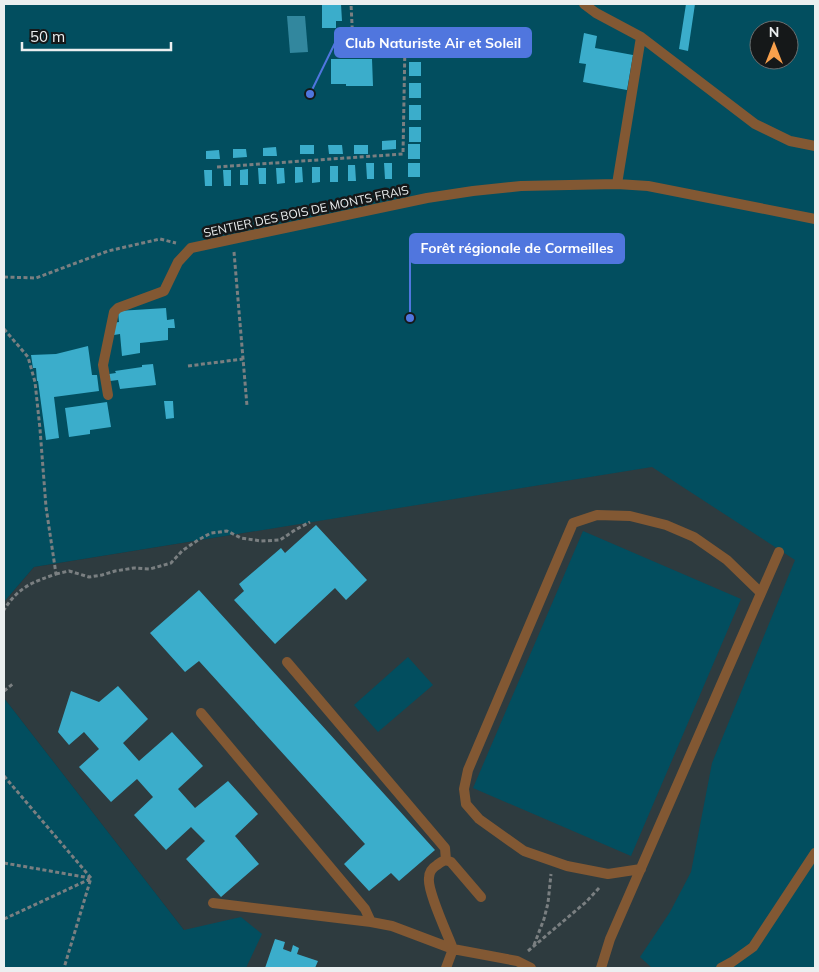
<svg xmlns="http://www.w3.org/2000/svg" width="819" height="972" font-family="Mulish,sans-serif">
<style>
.built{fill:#2e3b3f}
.green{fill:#024e5f;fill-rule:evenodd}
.water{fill:#32879e}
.building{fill:#3badcb}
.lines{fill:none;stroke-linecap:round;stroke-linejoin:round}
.path{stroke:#7a7f81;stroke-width:3;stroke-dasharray:4 2.5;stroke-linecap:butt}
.service{stroke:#825833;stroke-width:10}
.labels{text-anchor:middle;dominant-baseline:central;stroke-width:5;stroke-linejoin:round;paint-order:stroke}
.street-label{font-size:12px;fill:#ebeff0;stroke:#151819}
.leader{fill:none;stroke:#5076de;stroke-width:2}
.callout-dot{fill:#5076de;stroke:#151819;stroke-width:2}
.callout{fill:#5076de;stroke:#5076de;stroke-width:2}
.callout-label{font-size:14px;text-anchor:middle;font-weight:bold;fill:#fff}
</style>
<rect width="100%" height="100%" fill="#2b3133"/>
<!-- built -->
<path class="built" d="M815,440V968H167L184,930L4,698V602L34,567Z"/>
<!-- green -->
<path class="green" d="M4,4H815V968H652L640,957L670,912L691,872L712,763L795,560L652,467L34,567L4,602ZM759,30H789V60H759Z
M583,531L741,599L631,856L473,788Z
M408,657L433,685L378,732L354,705Z
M4,698L184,930L241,917L262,934L246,968H4Z"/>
<!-- water -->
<path class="water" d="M287,16H305L308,52L290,53Z"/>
<!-- building -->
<path class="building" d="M322,4H341L342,21H336V28H322Z
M686,4H695L688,51L679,49Z
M410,28H420V38H410Z
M584,33L597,36L595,48L633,55L627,90L583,82L586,64L579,63Z
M331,59H372L373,86H346V84H331Z
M409,62H421V76H409Z
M409,83H421V98H409Z
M409,105H421V120H409Z
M409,127H421V142H409Z
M396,140V149L382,150V141Z
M408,144H420V159H408Z
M300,145H314V154H300Z
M328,145H342L343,154H329Z
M354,145H368V154H354Z
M276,147L277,156H263V148Z
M233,149H246L247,157L233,158Z
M219,150L220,159H206V151Z
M366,163H374V179H367Z
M384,163H392V179H385Z
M408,163H420V177H408Z
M348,165H355L356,181H348Z
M330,166H338V182H330Z
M295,167H302L303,182L295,183Z
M312,167H320V182L312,183Z
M258,168H266V184H259Z
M276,168H284L285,183L277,184Z
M248,169V185H240V170Z
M204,170H212V186H205Z
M223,170H231V186H224Z
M166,308L167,320L174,319L175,328H168V340L140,343V353L122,356L120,334L114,335L113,323L119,322L118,311Z
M88,346L92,375H97L99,391L54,397L59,438L46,440L38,381H37L36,368H33L31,355L56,354Z
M153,364L156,385L120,389L118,380L110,381L109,374L116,373L115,371L142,367V365Z
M164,401H173L174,418L166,419Z
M107,402L111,427L90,430V434L69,437L65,408Z
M316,525L367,580L346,600L335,588L275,644L234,600L244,591L239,584L281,548L285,553Z
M199,590L435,850L399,881L391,873L369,891L344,864L365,844L199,661L185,672L150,633Z
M118,686L148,719L123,743L139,761L172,732L203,766L178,789L195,808L228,781L258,814L235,836L259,864L221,897L186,859L205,841L191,827L166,850L134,815L153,797L137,779L111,802L79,767L99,749L84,732L69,745L58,732L71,691L99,702Z
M275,939L285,942L283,949L291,952L293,945L299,948L297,954L318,961L315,968H265Z"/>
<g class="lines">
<!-- path -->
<path class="path" d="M217,167L403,154L405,43L353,44L351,4
M234,252L247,406
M4,277L36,278L108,251L160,239L176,243
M4,329L28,357L35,382L40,429L46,507L56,574C33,582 18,587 4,610
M188,366L243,359
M56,574L69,571L89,577L102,575L115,571L134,568L150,569L171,563L182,551L198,540L211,533L227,531L241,538L261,541L280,540L295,530L310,522
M4,691L14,683
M4,776L91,878L64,968
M4,863L90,878
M4,919L90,879
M534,945L544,919L548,903L551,874
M528,951L586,902L600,887"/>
<!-- service -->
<path class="service" d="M584,4L596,13L641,37L755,124L790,141L815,146
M617,184L641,37
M108,395L103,365L114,312L118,308L164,291L178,262L191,248L427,198L473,191L521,186L617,184L648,186L815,219
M287,662L445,848L446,860
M201,713L365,909L371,922
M641,869L608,874L567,866L524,851L479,819L466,804L464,789L468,770L573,523L597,515L630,516L666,525L694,537L727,560L761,593
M213,903L371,922L392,926L453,949L517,961L531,968
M446,968L453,949C448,935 427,891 429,878C429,873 432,868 437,865C442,861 445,859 451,862L481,897
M601,968L610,939L779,552
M721,968L732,962L753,947L815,853"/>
</g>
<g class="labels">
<!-- street labels -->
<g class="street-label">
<text transform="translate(306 211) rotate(-12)">SENTIER DES BOIS DE MONTS FRAIS</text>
</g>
</g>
<!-- callouts -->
<path class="leader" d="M310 94L335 43M410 318L410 248"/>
<g class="callout-dot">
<circle cx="310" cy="94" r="5"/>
<circle cx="410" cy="318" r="5"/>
</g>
<g class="callout">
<rect x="335" y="28" width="196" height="29" rx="5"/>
<rect x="410" y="234" width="214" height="29" rx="5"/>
</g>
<g class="callout-label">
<text x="433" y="48">Club Naturiste Air et Soleil</text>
<text x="517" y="253">Forêt régionale de Cormeilles</text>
</g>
<!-- border -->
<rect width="819" height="972" fill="none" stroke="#ebeff0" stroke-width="10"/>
<!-- north arrow -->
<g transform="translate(774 45)"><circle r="24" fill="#151819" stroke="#6b6e6f"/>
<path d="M0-4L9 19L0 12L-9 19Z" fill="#f8a04c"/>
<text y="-8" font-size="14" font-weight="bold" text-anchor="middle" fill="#ebeff0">N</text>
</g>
<!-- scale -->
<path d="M22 42v8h149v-8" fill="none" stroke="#ebeff0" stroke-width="2.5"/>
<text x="30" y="42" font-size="15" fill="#ebeff0" stroke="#151819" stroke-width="4" paint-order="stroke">50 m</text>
</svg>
